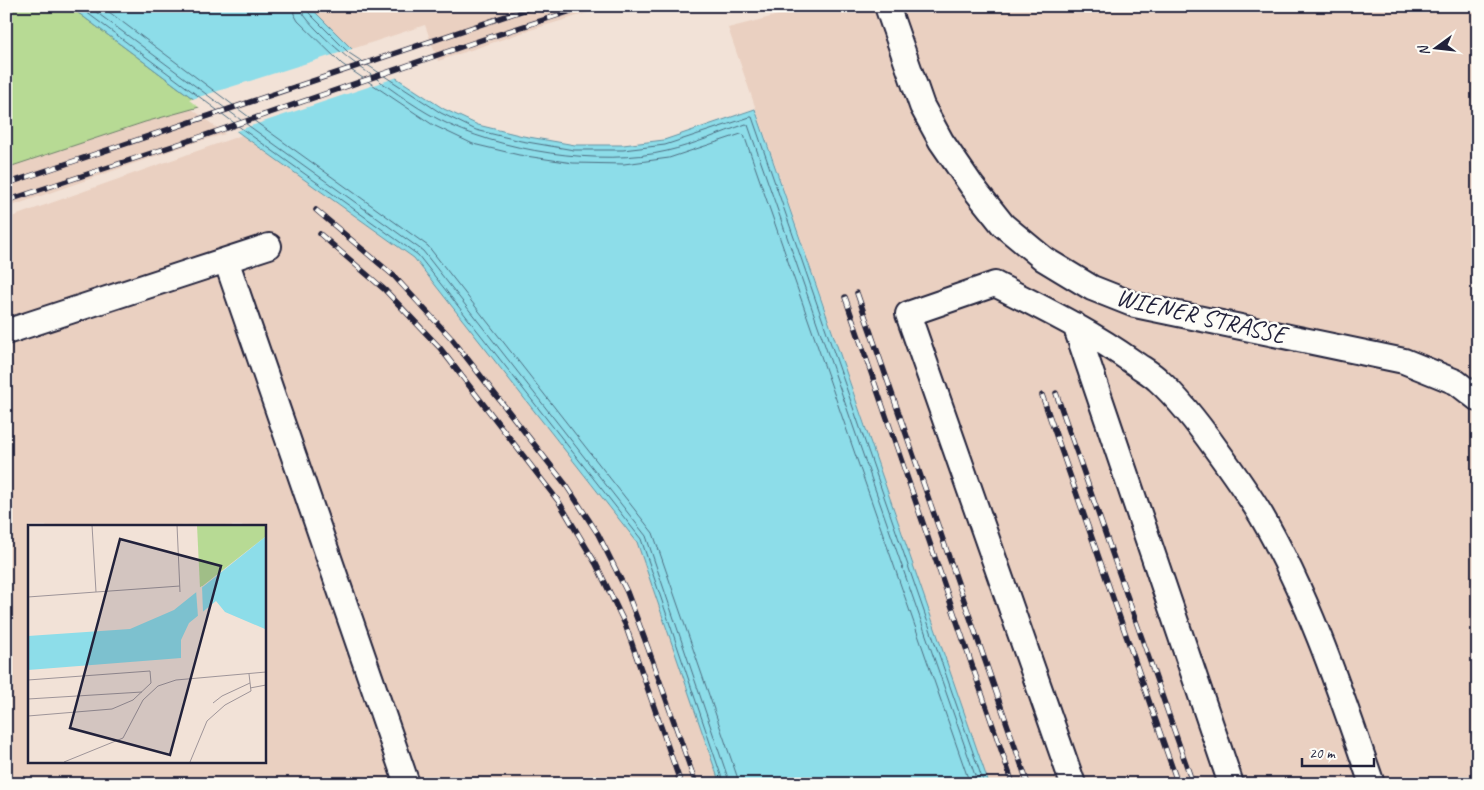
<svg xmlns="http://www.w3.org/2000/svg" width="1484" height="790" font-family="Caveat,sans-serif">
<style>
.built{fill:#ead0c1;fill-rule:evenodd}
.green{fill:#b7da94;stroke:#6c7e68}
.water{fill:#8ddde9;stroke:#6292a3}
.pier{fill:#f2e2d7}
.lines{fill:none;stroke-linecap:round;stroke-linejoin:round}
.shore{stroke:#4d6d81;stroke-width:1}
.minor-casing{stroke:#22223b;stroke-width:28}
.minor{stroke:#fdfcf7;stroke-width:24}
.rail-casing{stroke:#22223b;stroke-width:5.5}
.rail{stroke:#fdfcf7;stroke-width:4;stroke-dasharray:11;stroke-linecap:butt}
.labels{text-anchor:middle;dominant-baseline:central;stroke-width:5;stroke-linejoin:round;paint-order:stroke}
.street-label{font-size:25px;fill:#22223b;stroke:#fdfcf7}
.inset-road{fill:none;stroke:#9f9599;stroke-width:1}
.view{fill:#22223b;fill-opacity:0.15;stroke:#22223b;stroke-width:2.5}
.inset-edge{fill:none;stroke:#22223b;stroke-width:2.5}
</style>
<rect width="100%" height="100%" fill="#f2e2d7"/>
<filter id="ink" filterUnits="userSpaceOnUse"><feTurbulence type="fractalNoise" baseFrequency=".02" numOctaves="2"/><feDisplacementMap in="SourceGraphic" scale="10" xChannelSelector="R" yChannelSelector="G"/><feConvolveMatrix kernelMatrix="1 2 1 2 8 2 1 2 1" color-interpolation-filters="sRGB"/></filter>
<g filter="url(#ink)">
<!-- built -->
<path class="built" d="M309,6H611L530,30L438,61L425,25L352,49Z
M813,6H1478V784H989L728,28Z
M192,109L225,134L196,142L6,208V168L145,122Z
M242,135L414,258L637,542L720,784H6V219ZM29,526H264V761H29Z"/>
<!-- green -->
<path class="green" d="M6,6H69L203,106L145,122L6,168Z"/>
<!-- water -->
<path class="water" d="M69,6H309L352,49L444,109L478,125L523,136L575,145H623L664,140L755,109L989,784H720L637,542L414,258L242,135Z"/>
<!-- pier -->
<path class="pier" d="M355,48L398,77L233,132L189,100Z"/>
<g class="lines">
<!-- shore -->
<path class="shore" d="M78,6L245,131L418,255L641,539L724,784
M88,6L249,126L423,251L646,536L730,784
M101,6L253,120L428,246L653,533L737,776L738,784
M293,6L294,14L298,21L342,64L433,125L473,144L519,155L573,163L624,164L669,158L741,134L744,135L970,784
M300,6C301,20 347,58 360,67C386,85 411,105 438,119C498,151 601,167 667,151C693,145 720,133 746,124L748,125L978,784
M306,6L308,12L349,53L441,113L476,130L521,141L574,150H623L665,145L750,117H752L984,784"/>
<defs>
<path id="minor" d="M887,6L922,106L941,141L972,186L1003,225L1044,259L1092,288L1135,305L1404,361L1456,382L1478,399
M226,260L407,784
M1075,325L1231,784
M6,332L269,246
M1073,784L908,314L995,284C1042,308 1090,331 1133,362C1141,368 1151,373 1158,380C1180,400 1199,425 1216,449C1232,471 1247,492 1261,515C1309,597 1341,694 1372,784"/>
</defs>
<!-- minor casing -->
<use href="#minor" class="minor-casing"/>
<!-- minor -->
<use href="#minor" class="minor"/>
<defs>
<path id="rail" d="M6,184L536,6
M6,201L200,137L484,39L587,6
M316,210L394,276L452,339L566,485L598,534L627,592L648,648L696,784
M320,234L385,290L440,348L559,502L596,564L625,624L681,784
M857,293L1028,784
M845,297L1013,784
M1056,393L1193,784
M1042,395L1178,784"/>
</defs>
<!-- rail casing -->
<use href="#rail" class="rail-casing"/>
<!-- rail -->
<use href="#rail" class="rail"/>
</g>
</g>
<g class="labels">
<!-- street labels -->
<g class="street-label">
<text transform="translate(1201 316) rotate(13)">WIENER STRASSE</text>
</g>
</g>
<!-- overview -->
<g transform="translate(28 525)">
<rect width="238" height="238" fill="#f2e2d7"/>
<path d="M169,0H237V12L172,63Z" fill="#b7da94"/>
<path d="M237,12V104L197,87L188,76L161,98L153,115V133L0,145V111L102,104L146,85Z" fill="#8ddde9"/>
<path d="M174,61L175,87L170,92L168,65Z" fill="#f2e2d7"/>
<path class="inset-road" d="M149,0L152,67M68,67L152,61M0,72L68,67L64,0M0,155L122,146L123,158L105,175L84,184L0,191M222,163L238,160M0,174L114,167M185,178L194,171L222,158M36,237L95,213L115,175L130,161L148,155L238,147M162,237L179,196L197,180L223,166L221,149"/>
<path class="view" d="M92,14L193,41L142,230L42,203Z"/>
<rect width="238" height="238" class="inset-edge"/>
</g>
<!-- margin -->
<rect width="1484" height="790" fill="none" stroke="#fdfcf7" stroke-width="25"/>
<rect x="12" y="12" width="1459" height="765" fill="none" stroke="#22223b" stroke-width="2" filter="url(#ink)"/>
<!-- north arrow -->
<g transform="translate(1436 48) rotate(255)" stroke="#fdfcf7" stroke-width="4" paint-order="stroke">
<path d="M0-4L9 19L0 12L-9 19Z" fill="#22223b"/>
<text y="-8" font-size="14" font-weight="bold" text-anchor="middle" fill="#22223b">N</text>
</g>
<!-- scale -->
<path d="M1302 758v8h72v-8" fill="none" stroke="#22223b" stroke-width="2.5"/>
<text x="1309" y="758" font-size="15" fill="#22223b" stroke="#fdfcf7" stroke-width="4" paint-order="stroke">20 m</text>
</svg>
